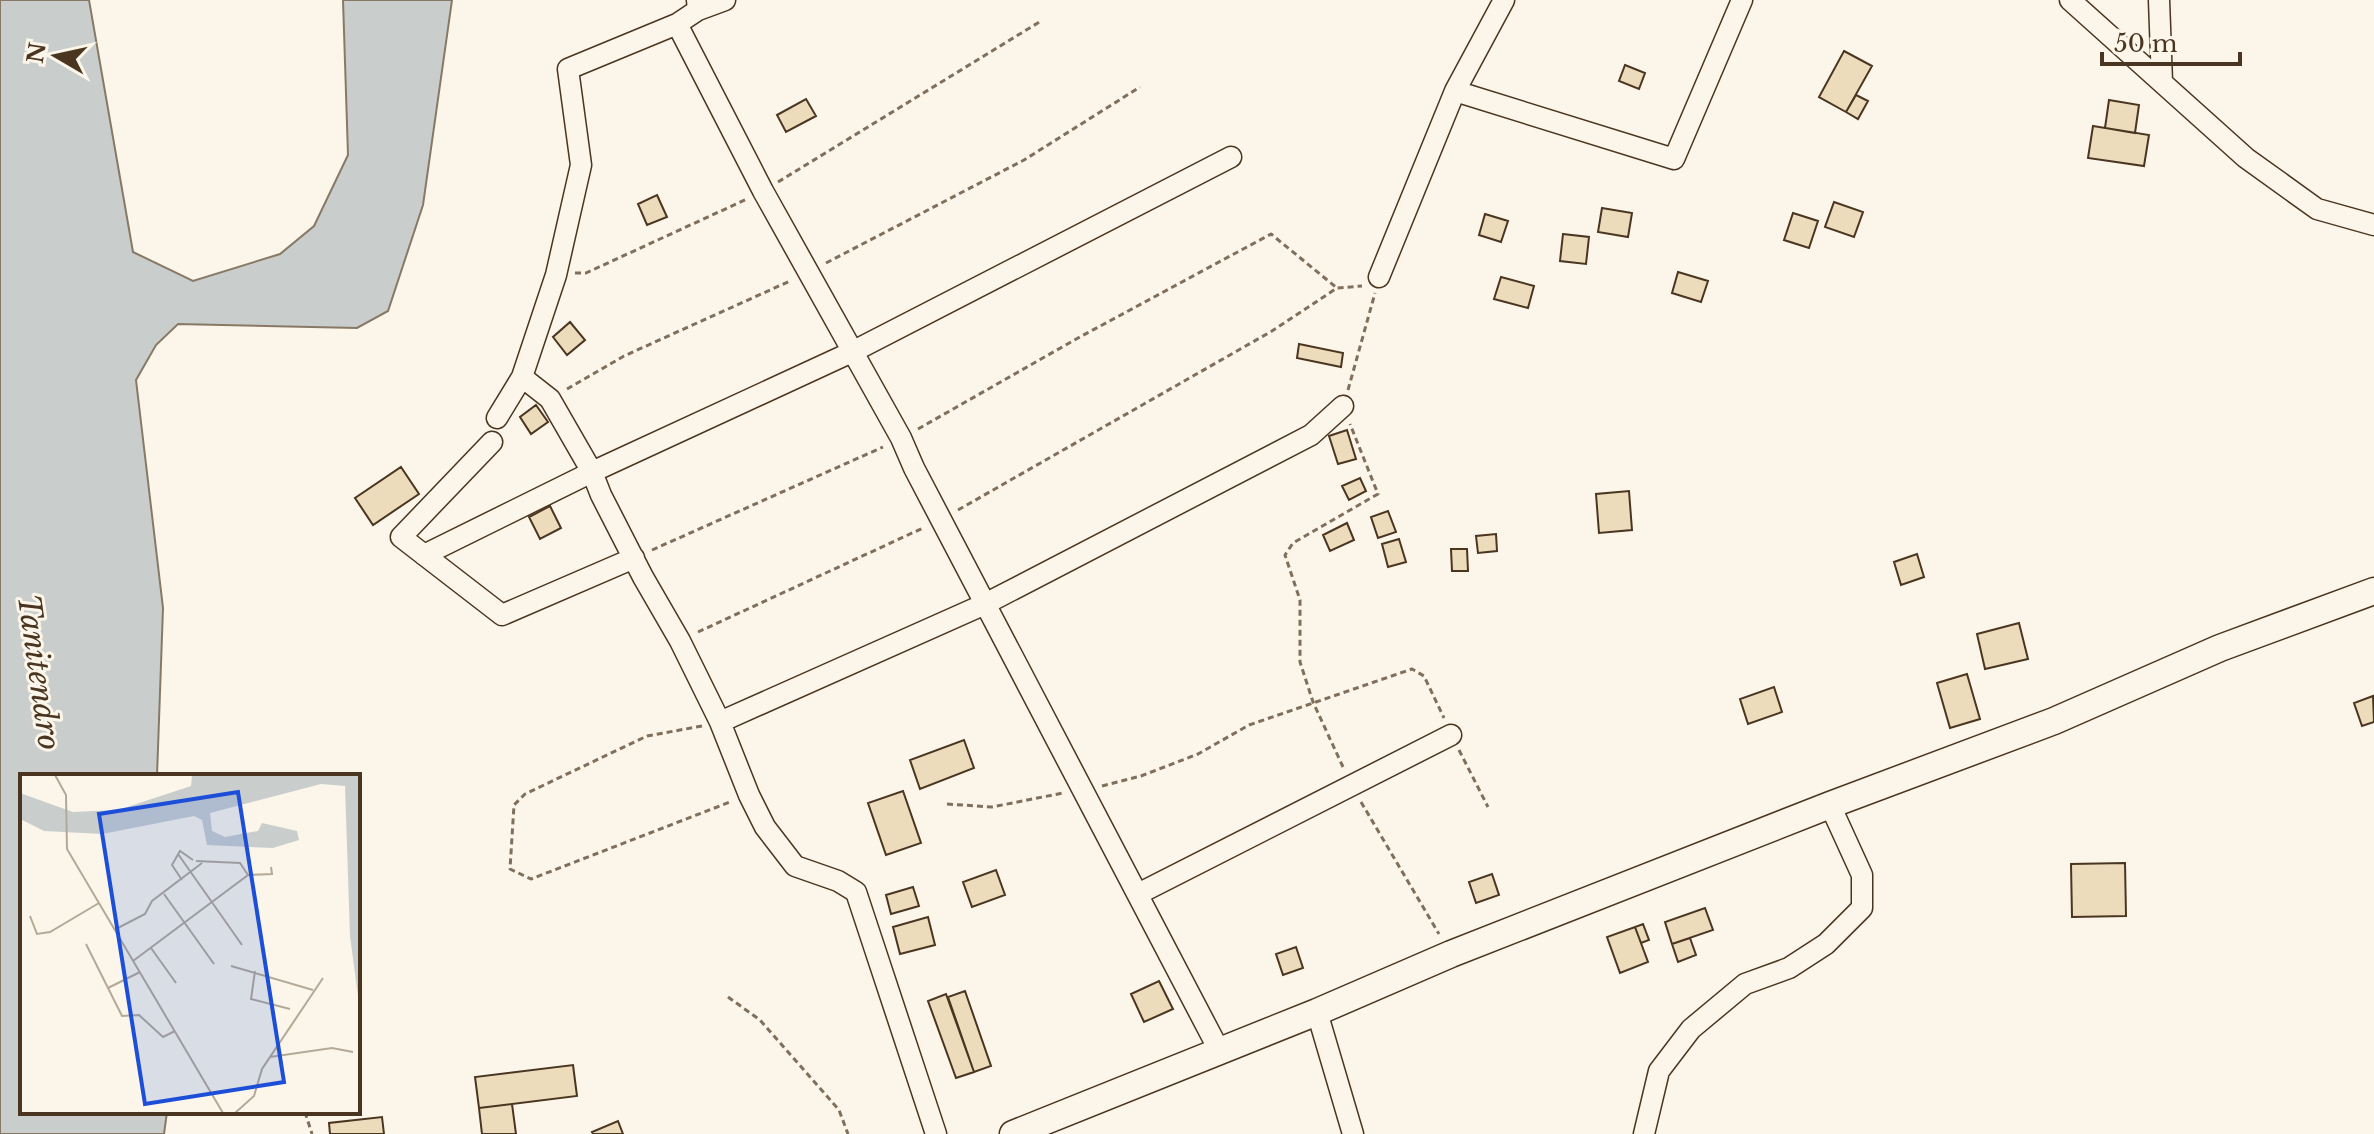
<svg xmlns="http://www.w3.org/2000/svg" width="2374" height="1134" font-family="'Libre Baskerville',serif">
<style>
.water{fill:#c9cecd;stroke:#887966;stroke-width:2}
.building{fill:#ecdcbc;stroke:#4a3520;stroke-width:2}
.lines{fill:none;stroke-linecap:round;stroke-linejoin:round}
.minor-casing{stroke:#4a3520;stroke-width:23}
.major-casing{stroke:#4a3520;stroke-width:29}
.path{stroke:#7f6f5c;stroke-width:3;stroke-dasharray:6 4;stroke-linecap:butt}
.minor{stroke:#fbf6e9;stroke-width:20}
.major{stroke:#fbf6e9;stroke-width:26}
.labels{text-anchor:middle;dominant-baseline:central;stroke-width:6;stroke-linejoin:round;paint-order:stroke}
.water-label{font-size:30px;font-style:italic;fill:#4a3520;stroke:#fbf6e9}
.inset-road{fill:none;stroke:#b4a999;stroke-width:2}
.view{fill:#1d4ed8;fill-opacity:0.15;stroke:#1d4ed8;stroke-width:4}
.inset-edge{fill:none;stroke:#4a3520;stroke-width:4}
</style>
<rect width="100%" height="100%" fill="#fbf6e9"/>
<!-- water -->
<path class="water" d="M0,0H89L133,252L193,281L280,254L314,226L348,155L343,0H452L423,205L388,311L357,328L178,324L156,345L136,380L163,608L157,776H22V1112H167L164,1134H0Z"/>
<!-- building -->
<path class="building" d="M1844,51L1872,66L1846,112L1819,97Z
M1625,65L1645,73L1639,89L1619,81Z
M1856,95L1868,101L1858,119L1846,112Z
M806,99L816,116L786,132L777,115Z
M2109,100L2139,105L2135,133L2105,128Z
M2093,126L2149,135L2144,166L2088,158Z
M657,195L667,217L647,225L638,204Z
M1834,202L1863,212L1854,237L1825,227Z
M1602,208L1632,213L1628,237L1598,232Z
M1793,213L1818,221L1809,248L1784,240Z
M1485,214L1508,221L1501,242L1479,235Z
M1563,234L1589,237L1586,264L1560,261Z
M1678,272L1708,281L1701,302L1672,293Z
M1501,277L1534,286L1528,308L1494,299Z
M570,322L585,340L567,355L553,337Z
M1299,344L1343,353L1341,367L1297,358Z
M536,405L548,422L531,434L520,417Z
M1347,430L1356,459L1338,464L1329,436Z
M401,467L419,494L373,525L355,498Z
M1360,478L1366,491L1349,500L1342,486Z
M1629,491L1632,530L1599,533L1596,494Z
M550,506L561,528L540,539L529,517Z
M1388,511L1396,532L1378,538L1371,517Z
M1347,523L1354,540L1330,551L1323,535Z
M1496,534L1497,551L1478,553L1476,536Z
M1399,539L1406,562L1388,567L1382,544Z
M1451,549H1467L1468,571H1452Z
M1917,554L1924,577L1901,585L1894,562Z
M2019,623L2028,659L1985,669L1977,634Z
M1967,674L1980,719L1950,728L1937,683Z
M1774,687L1782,712L1748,724L1740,699Z
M2373,696L2374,722L2362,726L2354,703Z
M964,740L974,768L920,789L910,760Z
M903,791L921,843L886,855L868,803Z
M2125,863L2126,916L2072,917L2071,864Z
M996,870L1005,895L972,907L963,882Z
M1492,874L1499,895L1476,903L1469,882Z
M913,887L919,906L891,914L886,895Z
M1705,908L1713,930L1672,944L1665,922Z
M928,917L935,945L900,954L893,927Z
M1643,924L1649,940L1641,943L1635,927Z
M1635,927L1648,962L1620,973L1607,937Z
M1690,938L1696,955L1678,962L1672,944Z
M1296,947L1303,968L1283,975L1276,954Z
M1159,981L1173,1009L1144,1022L1131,994Z
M965,991L991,1066L974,1072L948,997Z
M946,994L974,1072L956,1078L928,1001Z
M573,1065L577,1096L479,1108L475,1077Z
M512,1104L516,1134H482L479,1108Z
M382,1117L384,1134H330L329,1123Z
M618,1121L623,1134H593L592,1132Z"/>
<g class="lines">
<defs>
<path id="minor" d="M2070,0L2246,158L2317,209L2374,225
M2159,0L2162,82
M698,10L725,0
M677,24L698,10L697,0
M1455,91L1674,159L1742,0
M1379,277L1455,91L1504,0
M522,377L550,399L592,472L601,495L643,577L680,641L720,722L749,795L765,827L795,866L838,881L856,892L936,1134
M497,418L522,377L556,275L581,165L568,69L677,24L763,191L901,438L914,468L1220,1052
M492,442L401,537L502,615L634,558
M424,555L592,472L854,351L1231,157
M720,722L985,604L1311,435L1343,406
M1138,894L1451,735
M1317,1012L1353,1134
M1644,1134L1659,1071L1691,1029L1745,984L1789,968L1826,944L1862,908V875L1830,805"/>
<path id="major" d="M1013,1134L1317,1012L1451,954L1830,805L2054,721L2220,648L2374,591"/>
</defs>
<!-- minor casing -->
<use href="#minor" class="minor-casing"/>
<!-- major casing -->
<use href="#major" class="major-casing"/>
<!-- path -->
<path class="path" d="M778,182L1041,21
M826,263L1024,160L1140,87
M575,273H586L747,199
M567,389L624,356L790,281
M1348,390L1375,293
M918,429L1078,338L1271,234L1337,288
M958,510L1272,331L1337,288L1362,286
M652,550L883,447
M698,632L923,528
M702,726L647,736L525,794L514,805L510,869L531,879L730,802
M1459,750L1488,807
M1343,767L1313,702L1300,662V600L1285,555L1293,543L1378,494L1350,424
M1102,786L1141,776L1198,754L1249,725L1412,669L1424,676L1444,718
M1361,802L1439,934
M947,804L992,807L1063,793
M728,997L760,1020L839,1110L848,1134
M305,1112L312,1134"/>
<!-- minor -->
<use href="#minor" class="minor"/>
<!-- major -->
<use href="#major" class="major"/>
</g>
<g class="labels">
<!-- water labels -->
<g class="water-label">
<text transform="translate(39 672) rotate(82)">Tanitendro</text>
</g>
</g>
<!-- overview -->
<g transform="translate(20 774)">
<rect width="340" height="340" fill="#fbf6e9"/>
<path d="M172,1H340V237L330,162L325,12L301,10L190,39L192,57L205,63L238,57L242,49L277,57L279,66L253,74L187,71L182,46L174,42L82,60L24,57L0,45V19L53,38L98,36L171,12Z" fill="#c9cecd"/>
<path class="inset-road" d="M35,1L46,21L47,75L203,339M158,80L222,171M228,101L252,100L251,93M162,106L152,91L160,77L173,86M144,120L194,190M10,142L17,160L30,158L79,129M94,156L125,140L132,127L182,89M66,170L102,242L119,241L143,263L155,257M131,174L156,209M113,187L228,101L220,89L176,87M211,192L293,216M235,197L231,225L270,235M88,214L120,198M250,283L312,274L333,278M215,339L234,322L242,295L303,204"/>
<path class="view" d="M218,18L264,308L125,330L79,40Z"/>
<rect width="340" height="340" class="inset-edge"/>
</g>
<!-- north arrow -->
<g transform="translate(56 56) rotate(279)" stroke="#fbf6e9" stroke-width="6" paint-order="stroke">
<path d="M0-6L14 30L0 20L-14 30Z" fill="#4a3520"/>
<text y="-12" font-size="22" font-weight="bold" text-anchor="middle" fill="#4a3520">N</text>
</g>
<!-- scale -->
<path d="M2102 52v12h138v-12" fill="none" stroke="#4a3520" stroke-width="4"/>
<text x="2114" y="52" font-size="24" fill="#4a3520" stroke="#fbf6e9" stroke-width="6" paint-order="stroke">50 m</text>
</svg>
